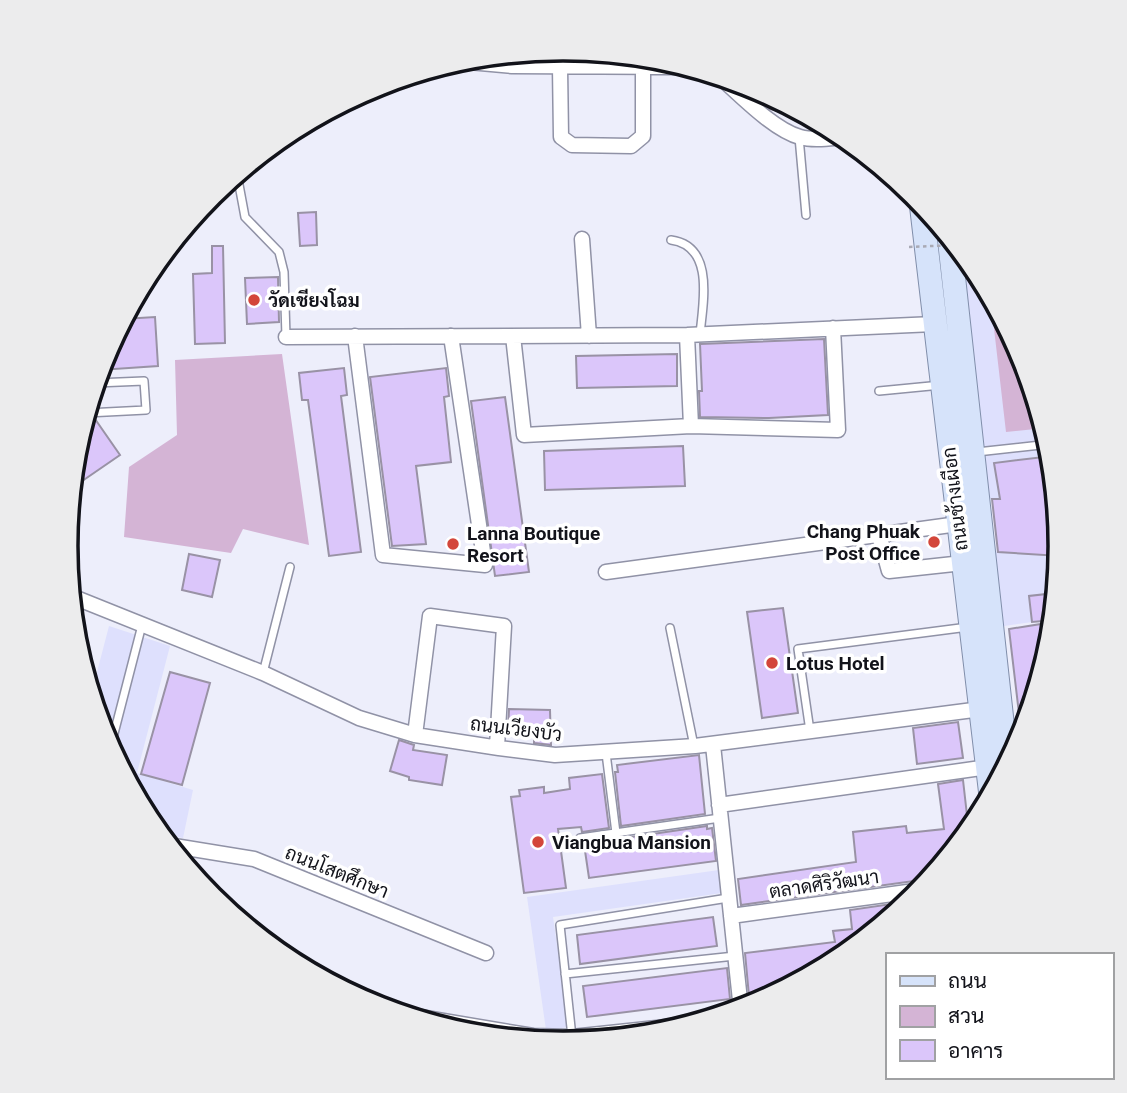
<svg xmlns="http://www.w3.org/2000/svg" width="1127" height="1093" font-family="Roboto,Sarabun,sans-serif">
<style>
.built{fill:#dee0fd}
.green{fill:#d4b4d5}
.building{fill:#dbc6fa;stroke:#9992a5;stroke-width:2}
.lines{fill:none;stroke-linecap:round;stroke-linejoin:round}
.lane-casing{stroke:#9092a6;stroke-width:10}
.street-casing{stroke:#9092a6;stroke-width:17}
.primary-casing{stroke:#808eaa;stroke-width:25}
.lane{stroke:#fff;stroke-width:7}
.street{stroke:#fff;stroke-width:14}
.primary{stroke:#d6e3fa;stroke-width:23}
.path-bridge{stroke:#a9aab5;stroke-width:2.5;stroke-dasharray:3.5 3.5;stroke-linecap:butt}
.poi-dot{fill:#d3463a;stroke:#fff;stroke-width:2.5}
.labels{text-anchor:middle;dominant-baseline:central;stroke-width:7;stroke-linejoin:round;paint-order:stroke}
.poi-label{font-size:19px;font-weight:bold;fill:#12131a;stroke:#fff;text-anchor:start}
.street-label{font-size:19px;fill:#12131a;stroke:#fff}
.rim{fill:none;stroke:#12131a;stroke-width:3.5}
</style>
<rect width="100%" height="100%" fill="#edeefb"/>
<!-- built -->
<path class="built" d="M956,244L977,270L1023,356L1052,450L1057,504L982,498Z
M989,551L1060,556L1054,619L997,627Z
M109,626L170,646L137,773L193,790L183,838L159,834L150,823L104,737L91,695Z
M719,870L722,893L553,917L569,1027L546,1030L527,897Z"/>
<!-- green -->
<path class="green" d="M990,294L1023,356L1045,428L1006,432Z
M282,354L309,545L243,529L231,553L124,537L129,467L177,435L175,360Z"/>
<!-- building -->
<path class="building" d="M767,94L802,112L800,116L770,109L765,104Z
M316,212L317,245L300,246L298,213Z
M212,246H223L225,343L195,344L193,274L212,273Z
M278,277L279,322L247,324L245,278Z
M155,317L158,366L100,370L104,356L123,319Z
M824,339L828,415L769,418L700,417L699,391H702L700,344Z
M677,354V386L577,388L576,356Z
M344,368L347,395L341,396L361,552L329,556L308,400H302L299,373Z
M446,368L449,396L444,397L451,462L416,466L426,544L392,546L370,377Z
M505,397L529,572L495,576L471,401Z
M91,419H95L120,455L72,488L76,449L83,424Z
M683,446L685,486L545,490L544,451Z
M1052,456L1060,556L998,552L992,499H1000L994,463Z
M189,554L220,560L212,597L182,590Z
M1056,593L1054,620L1032,622L1029,596Z
M783,608L798,713L762,718L747,612Z
M1041,624L1046,661L1022,739L1009,629Z
M170,672L210,683L182,785L141,774Z
M509,709L550,710L551,745L534,743V732L508,731Z
M958,722L963,758L917,764L913,728Z
M399,740L414,745L413,750L447,755L442,785L409,780V777L390,771Z
M699,755L705,814L621,826L615,772H618L617,765Z
M602,774L609,828L582,832L581,827L558,829L566,888L524,893L511,797L520,796L519,790L544,787V793L570,789L569,778Z
M963,780L969,833L928,883L921,880L741,905L738,879L856,862L853,832L906,826L907,833L944,829L938,784Z
M707,826V829L712,828L716,861L589,878L584,844Z
M912,901L840,960L750,1007L745,953L835,942L833,931L852,929L850,910Z
M713,917L717,946L580,964L577,935Z
M727,968L730,999L587,1017L583,986Z"/>
<g class="lines">
<defs>
<path id="lane" d="M799,137L806,215
M237,174L245,217L279,252L284,272L286,337
M671,240C715,246 703,303 700,334
M879,391L941,385
M87,413L146,410L144,381L96,383
M977,452L1050,444
M670,628L694,746
M263,673L290,567
M810,731L798,649L968,627
M110,749L142,625
M606,753L616,833
M580,838L720,818
M565,974L735,956
M572,1037L560,925L728,898"/>
<path id="street" d="M458,61L512,66L690,67
M560,67L561,137L572,145L631,146L643,136V67
M720,77C740,95 774,130 800,137C814,141 831,138 845,137
M582,239L589,336
M687,335L691,426
M355,336L383,555L485,565L451,336
M513,336L524,435L691,426L838,430L833,328
M286,337L687,335L934,324
M879,535L889,571L963,563
M606,572L958,524
M71,596L263,673L359,718L415,735L499,748L555,755L695,746L981,709
M415,735L430,616L504,626L497,747
M713,745L741,1010
M719,805L988,767
M168,845L254,859L486,953
M731,916L922,890
M396,1013L533,1036L572,1037L694,1024"/>
<path id="primary" d="M921,202L991,796
M949,236L1007,767"/>
</defs>
<!-- lane casing -->
<use href="#lane" class="lane-casing"/>
<!-- street casing -->
<use href="#street" class="street-casing"/>
<!-- primary casing -->
<use href="#primary" class="primary-casing"/>
<!-- lane -->
<use href="#lane" class="lane"/>
<!-- street -->
<use href="#street" class="street"/>
<!-- primary -->
<use href="#primary" class="primary"/>
<!-- path-bridge -->
<path class="path-bridge" d="M909,247L956,245"/>
</g>
<!-- markers -->
<g class="poi-dot">
<circle cx="254" cy="300" r="7"/>
<circle cx="934" cy="542" r="7"/>
<circle cx="453" cy="544" r="7"/>
<circle cx="772" cy="663" r="7"/>
<circle cx="538" cy="842" r="7"/>
</g>
<g class="labels">
<!-- poi labels -->
<g class="poi-label">
<text x="268" y="300">วัดเชียงโฉม</text>
<text x="920" y="531" text-anchor="end">Chang Phuak<tspan x="920" dy="22">Post Office</tspan></text>
<text x="467" y="533">Lanna Boutique<tspan x="467" dy="22">Resort</tspan></text>
<text x="786" y="663">Lotus Hotel</text>
<text x="552" y="842">Viangbua Mansion</text>
</g>
<!-- street labels -->
<g class="street-label">
<text transform="translate(955 499) rotate(-97)">ถนนช้างเผือก</text>
<text transform="translate(516 729) rotate(7)">ถนนเวียงบัว</text>
<text transform="translate(337 872) rotate(22)">ถนนโสตศึกษา</text>
<text transform="translate(824 884) rotate(-8)">ตลาดศิริวัฒนา</text>
</g>
</g>
<!-- crop -->
<path d="M0 0H1127V1093H0ZM78 546a485 485 0 1 1 970 0a485 485 0 1 1-970 0Z" fill="#ececed" fill-rule="evenodd"/>
<path class="rim" d="M78 546a485 485 0 1 1 970 0a485 485 0 1 1-970 0Z"/>
<!-- legend -->
<rect x="886" y="953" width="228" height="126" fill="#ffffff" stroke="#a0a1a3" stroke-width="2"/>
<rect x="900" y="976" width="35" height="10" fill="#d6e3fa" stroke="#a0a1a3" stroke-width="2"/>
<text x="948" y="988" font-size="21" fill="#12131a">ถนน</text>
<rect x="900" y="1006" width="35" height="21" fill="#d4b4d5" stroke="#a0a1a3" stroke-width="2"/>
<text x="948" y="1023" font-size="21" fill="#12131a">สวน</text>
<rect x="900" y="1040" width="35" height="21" fill="#dbc6fa" stroke="#a0a1a3" stroke-width="2"/>
<text x="948" y="1058" font-size="21" fill="#12131a">อาคาร</text>
</svg>
